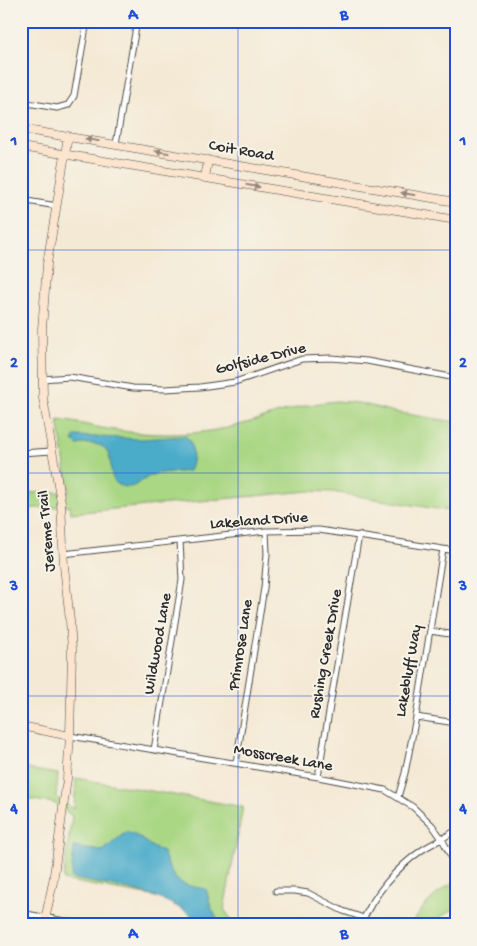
<svg xmlns="http://www.w3.org/2000/svg" width="477" height="946" font-family="'Gochi Hand',sans-serif">
<style>
.green{fill:#aad784;stroke:#6a8158}
.water{fill:#4bacca;stroke:#3b6c7a}
.lines{fill:none;stroke-linecap:round;stroke-linejoin:round}
.street-casing{stroke:#494844;stroke-width:7}
.secondary-casing{stroke:#494844;stroke-width:9}
.street{stroke:#fff;stroke-width:5}
.secondary{stroke:#fce5cf;stroke-width:8}
.oneway{fill:#94887d}
.grid{fill:none;stroke:#1d4ed8;stroke-width:1;stroke-opacity:0.55}
.labels{text-anchor:middle;dominant-baseline:central;stroke-width:4;stroke-linejoin:round;paint-order:stroke}
.street-label{font-size:16px;fill:#2b2b2b;stroke:#f7f3e8}
.neatline{fill:none;stroke:#1d4ed8;stroke-width:2}
.grid-label{font-size:16px;text-anchor:middle;font-weight:bold;fill:#1d4ed8}
</style>
<rect width="100%" height="100%" fill="#f7f3e8"/>
<filter id="ink" filterUnits="userSpaceOnUse"><feTurbulence type="fractalNoise" baseFrequency=".02" numOctaves="2"/><feDisplacementMap in="SourceGraphic" scale="10" xChannelSelector="R" yChannelSelector="G"/><feConvolveMatrix kernelMatrix="1 2 1 2 8 2 1 2 1" color-interpolation-filters="sRGB"/></filter>
<filter id="wash" filterUnits="userSpaceOnUse"><feTurbulence type="fractalNoise" baseFrequency=".0096" numOctaves="4" result="noise"/><feDisplacementMap in="SourceGraphic" scale="20" xChannelSelector="R" yChannelSelector="G"/><feGaussianBlur stdDeviation="1.12" result="paint"/><feColorMatrix in="noise" values="0 0 0 0 0 0 0 0 0 0 0 0 0 0 0 0 0 1.4 0 .05"/><feComposite in="paint" operator="in"/></filter>
<g filter="url(#wash)">
<rect width="100%" height="100%" fill="#f4e9d4"/>
<!-- green -->
<path class="green" d="M337,401L359,403L394,412L456,422V512L332,492L308,491L71,513L70,506L21,509V493L69,492L58,420C79,422 100,429 122,431C150,435 182,435 210,431C255,425 291,404 337,401Z
M21,768L58,774L56,797L74,809L76,778L243,807L224,909L235,925H204L195,909L168,899L63,880L72,816L54,803L26,799L21,824Z
M456,881V908L440,917L442,925H412C422,905 437,892 456,881Z"/>
<!-- water -->
<path class="water" d="M74,436L143,439L185,436C195,442 194,462 189,471C176,473 162,471 150,476C140,481 134,490 122,486C98,480 129,436 77,445L73,441Z
M128,832C143,837 148,847 163,852C174,881 175,884 206,889L212,909L220,925H203C167,891 117,888 71,878L74,847L102,851C112,845 118,836 128,832Z"/>
</g>
<g filter="url(#ink)">
<g class="lines">
<defs>
<path id="street" d="M21,102L57,108L68,105L74,96L87,21
M116,144L137,21
M21,200L57,206
M42,379L70,377L133,388L165,389L200,387L235,382L302,359L331,358L367,361L456,378
M21,453L52,451
M63,554L266,531L319,530L456,551
M430,631L456,635
M416,717L456,723
M70,736L318,777L385,790L413,807L432,825L442,839L456,866
M154,750L182,580L180,541
M236,763L264,588L267,554L266,531
M318,777L359,535
M398,797L405,773L416,717L443,549
M276,891H295L308,893L343,911L364,918
M21,913L87,925
M361,925C373,895 396,868 422,850C433,843 445,838 456,830"/>
<path id="secondary" d="M21,129L456,202
M21,147L456,220
M205,178L208,160
M21,726L70,736
M44,925L53,882L67,779L70,736L72,650L70,621L64,566L61,502L43,398L42,329L47,264L68,136"/>
</defs>
<!-- street casing -->
<use href="#street" class="street-casing"/>
<!-- secondary casing -->
<use href="#secondary" class="secondary-casing"/>
<!-- street -->
<use href="#street" class="street"/>
<!-- secondary -->
<use href="#secondary" class="secondary"/>
</g>
<!-- one-way arrows -->
<defs><path id="oneway-solid" d="M-6-.8H1V-3.2L6.5 0L1 3.2V.8H-6Z" transform="scale(1.25)"/></defs>
<g class="oneway">
<use href="#oneway-solid" transform="translate(92 140) rotate(-171)"/>
<use href="#oneway-solid" transform="translate(162 152) rotate(-170)"/>
<use href="#oneway-solid" transform="translate(253 186) rotate(9)"/>
<use href="#oneway-solid" transform="translate(408 194) rotate(-170)"/>
</g>
</g>
<!-- grid -->
<path class="grid" d="M238,21V925M21,250H456M21,473H456M21,696H456"/>
<g class="labels">
<!-- street labels -->
<g class="street-label">
<text transform="translate(241 152) rotate(10)">Coit Road</text>
<text transform="translate(261 360) rotate(-14)">Golfside Drive</text>
<text transform="translate(259 522) rotate(-4)">Lakeland Drive</text>
<text transform="translate(48 531) rotate(-95)">Jereme Trail</text>
<text transform="translate(159 644) rotate(-80)">Wildwood Lane</text>
<text transform="translate(242 645) rotate(-81)">Primrose Lane</text>
<text transform="translate(327 654) rotate(-80)">Rushing Creek Drive</text>
<text transform="translate(410 671) rotate(-80)">Lakebluff Way</text>
<text transform="translate(283 759) rotate(10)">Mosscreek Lane</text>
</g>
</g>
<!-- margin -->
<rect width="477" height="946" fill="none" stroke="#f7f3e8" stroke-width="55"/>
<rect x="28" y="28" width="422" height="890" class="neatline"/>
<g class="grid-label">
<text x="133" y="19">A</text>
<text x="344" y="19">B</text>
<text x="14" y="145">1</text>
<text x="463" y="145">1</text>
<text x="14" y="367">2</text>
<text x="463" y="367">2</text>
<text x="14" y="590">3</text>
<text x="463" y="590">3</text>
<text x="14" y="813">4</text>
<text x="463" y="813">4</text>
<text x="133" y="938">A</text>
<text x="344" y="938">B</text>
</g>
</svg>
